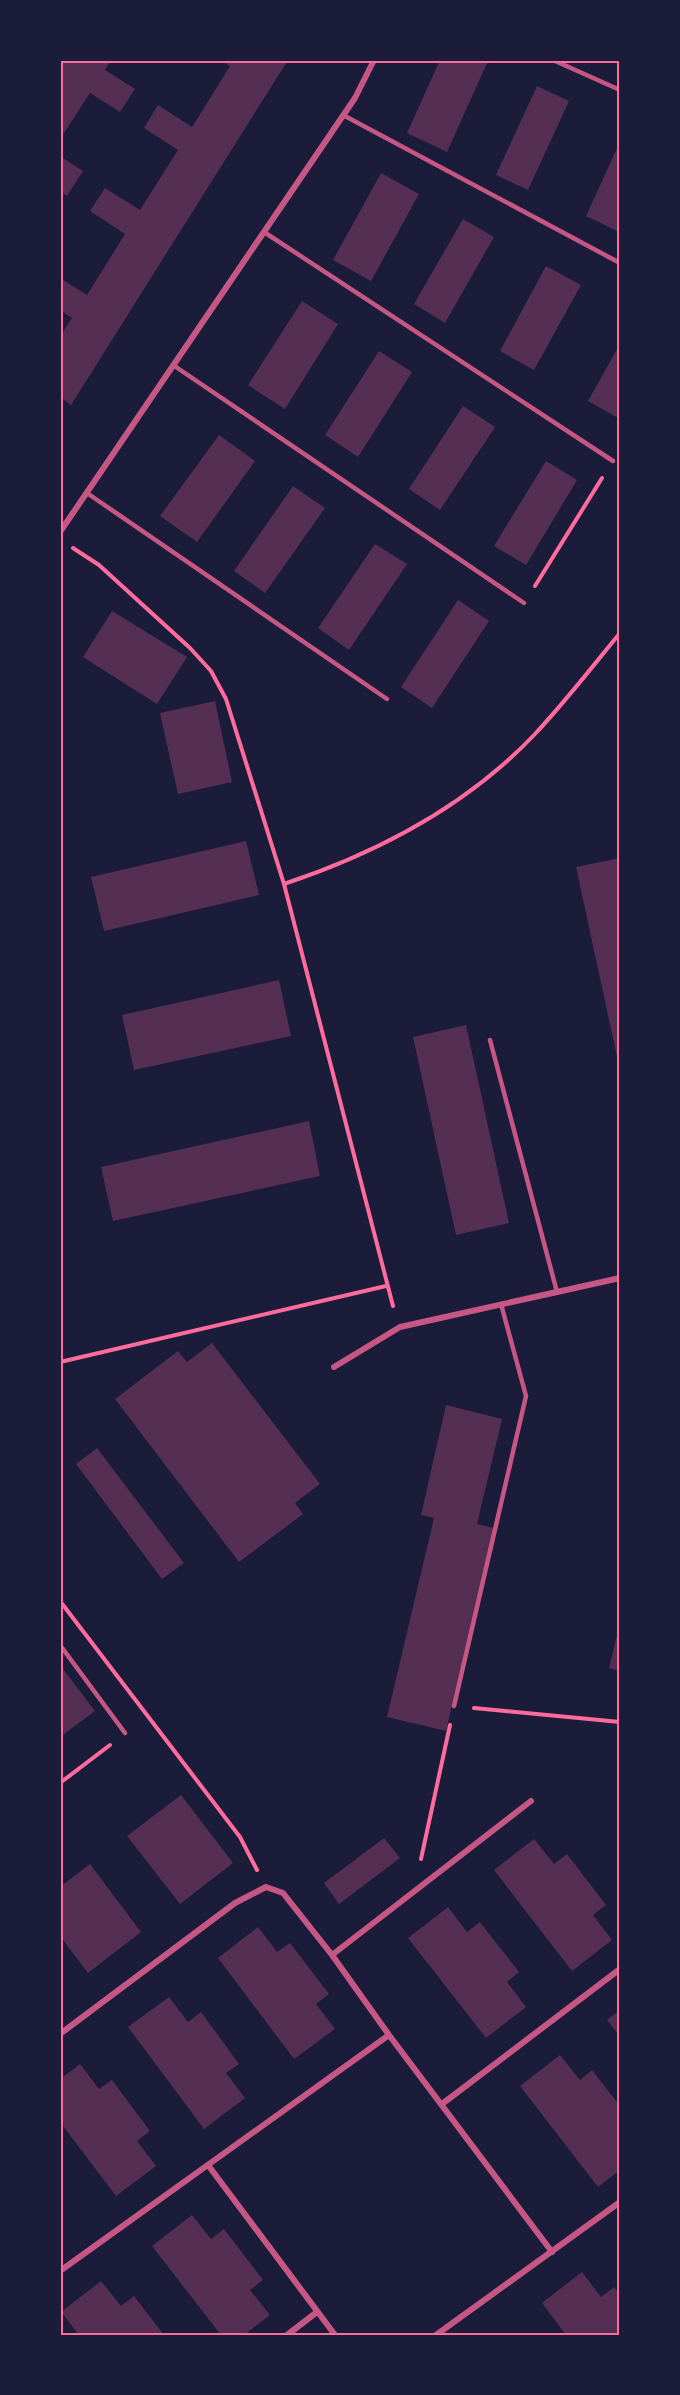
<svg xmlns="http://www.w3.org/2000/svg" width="680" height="2395" font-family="'Archivo Narrow',sans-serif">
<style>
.building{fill:#542f53}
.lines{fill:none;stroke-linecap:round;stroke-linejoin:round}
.path{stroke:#ff6b9d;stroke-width:4}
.service{stroke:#c65784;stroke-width:4.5}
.minor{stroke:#c65784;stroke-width:6}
.neatline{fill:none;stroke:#ff6b9d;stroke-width:2}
</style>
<rect width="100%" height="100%" fill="#1b1b3a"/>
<!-- building -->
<path class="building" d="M60,60H111L105,70L135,89L120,112L90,93L60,139Z
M220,60H288L71,405L60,397V337L72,318L60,310V278L87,295L125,234L90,211L105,188L140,210L178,150L144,128L158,105L192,127L230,66Z
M440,60L488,61L447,152L407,133Z
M537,86L569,101L528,190L496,175Z
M620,142V230L619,232L586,216Z
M60,156L83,171L67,196L60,191Z
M381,173L419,194L371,281L333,260Z
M463,219L494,237L445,323L414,304Z
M546,266L581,285L534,370L500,351Z
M302,301L338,324L285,409L248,385Z
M620,344V419L588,401Z
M379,351L412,372L358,457L325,435Z
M463,406L495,427L440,510L409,489Z
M219,435L255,461L197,542L160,516Z
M546,461L577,480L526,565L494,546Z
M293,486L325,508L265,593L234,571Z
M375,544L407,564L349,650L318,628Z
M458,600L489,621L432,708L401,687Z
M112,611L187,657L157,704L83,657Z
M215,701L232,782L178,794L160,713Z
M246,841L259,895L104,931L91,877Z
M620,858V1066H619L576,867Z
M279,980L291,1036L134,1070L122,1015Z
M466,1025L509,1223L456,1235L413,1037Z
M309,1121L320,1176L113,1221L101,1167Z
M212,1343L320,1484L295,1503L303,1514L239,1562L115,1399L178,1351L187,1362Z
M446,1405L502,1419L477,1524L494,1528L446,1731L387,1717L434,1518L421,1515Z
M97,1448L184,1563L162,1579L76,1464Z
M619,1627H620V1671L609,1668Z
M60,1665L95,1711L60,1737Z
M181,1795L233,1863L180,1904L127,1836Z
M384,1838L400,1858L339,1904L324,1883Z
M534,1839L554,1864L567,1854L606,1905L593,1915L612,1940L572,1971L494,1870Z
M90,1864L141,1932L88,1973L60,1936V1887Z
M448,1907L467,1932L480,1922L519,1972L507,1982L526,2007L486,2038L408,1938Z
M258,1927L277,1952L290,1943L329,1994L316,2004L335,2029L294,2059L218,1958Z
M169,1997L188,2022L201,2012L239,2064L226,2073L245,2098L204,2129L128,2027Z
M620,2010V2036L607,2020Z
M560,2055L580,2080L592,2070L620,2106V2170L598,2187L520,2086Z
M80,2064L99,2089L112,2080L150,2131L137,2141L156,2166L116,2196L60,2122V2079Z
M192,2215L211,2239L224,2229L263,2280L250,2290L270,2315L244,2335H221L152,2246Z
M582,2272L601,2297L614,2287L620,2295V2335H566L542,2303Z
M101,2281L121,2306L134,2296L164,2335H79L61,2312Z"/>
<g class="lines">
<!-- path -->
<path class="path" d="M73,548L99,565L190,648L211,671L226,699L284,884L393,1306
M535,586L602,478
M284,884C377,853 467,806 535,734C565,702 592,667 620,633
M60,1362L386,1286
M60,1601L240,1837L257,1870
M474,1708L620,1722
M60,1783L110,1745
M421,1859L450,1725"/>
<!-- service -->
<path class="service" d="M553,60L620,90
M343,115L620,263
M264,232L613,461
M173,365L524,603
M87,493L387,699
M490,1040L557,1292
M60,1645L125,1733
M454,1706L526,1396L501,1304"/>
<!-- minor -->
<path class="minor" d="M60,532L355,98L374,60
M334,1367L400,1327L620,1278
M332,1955L531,1801
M60,2034L235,1903L266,1887L283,1893L332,1955L389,2035L552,2252
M442,2104L620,1969
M208,2165L335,2335
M60,2271L389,2035
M287,2335L317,2312
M436,2335L620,2202"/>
</g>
<!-- border -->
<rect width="680" height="2395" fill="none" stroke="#1b1b3a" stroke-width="123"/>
<rect x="62" y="62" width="556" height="2272" class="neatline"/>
</svg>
